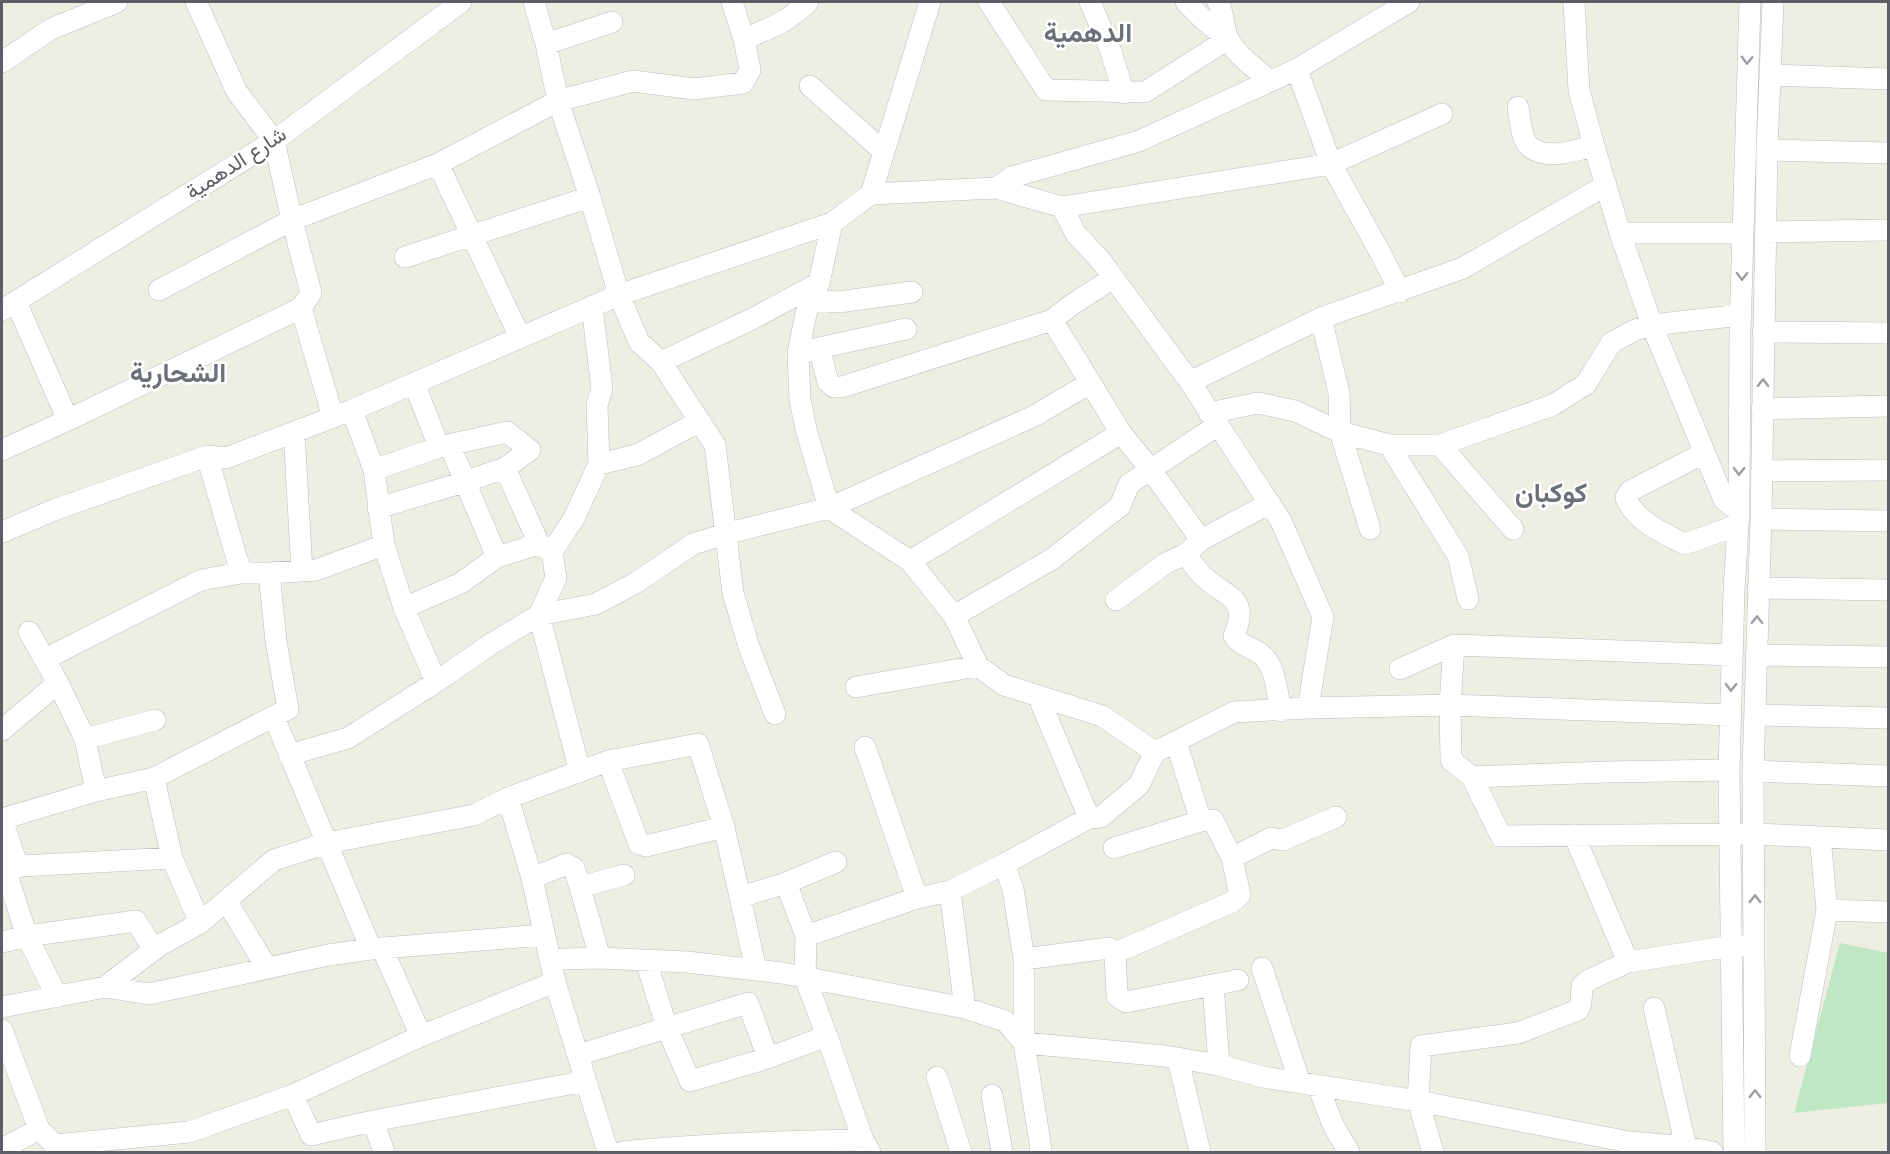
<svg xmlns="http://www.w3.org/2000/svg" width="1890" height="1154" font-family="Roboto,Vazirmatn,sans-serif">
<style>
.green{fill:#bfe7c4}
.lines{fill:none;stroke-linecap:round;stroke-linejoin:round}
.minor-casing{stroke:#bbbdc3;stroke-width:22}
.minor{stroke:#fff;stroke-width:21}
.oneway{stroke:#9d9ea3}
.labels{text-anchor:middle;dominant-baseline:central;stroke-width:5;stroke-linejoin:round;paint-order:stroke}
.street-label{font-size:21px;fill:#5c5e65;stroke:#fff}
.district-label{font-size:27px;font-weight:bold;fill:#6c7077;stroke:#fff}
</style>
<rect width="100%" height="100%" fill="#efeee3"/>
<!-- green -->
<path class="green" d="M1840,943L1888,953V1103L1794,1113Z"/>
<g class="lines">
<defs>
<path id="minor" d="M196,2L237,92L274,141L292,220L438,164L558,101L633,81L694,89L743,83L750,70L744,39L732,2
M534,2L546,44L558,101L590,197L619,295L639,342L661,362L754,318L819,283
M989,2L1046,90L1145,92L1228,39L1204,20L1186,2
M1090,2L1110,49L1124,93
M1218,2C1224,13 1223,27 1228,39C1235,54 1257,70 1269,80
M1574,2L1579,90L1594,146L1620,233L1652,325L1724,500L1739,511
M744,39C770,28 788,22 808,2
M546,44L612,22
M2,62L51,29L117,2
M1297,69L1331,164L1381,254L1400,292
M1770,75L1888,79
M810,86L884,152
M1518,107C1520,118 1521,137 1528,145C1544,162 1576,150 1594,146
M1767,150L1888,153
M438,164L520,337
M996,188L1012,177L1139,141L1297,69L1409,2
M871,194L930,2
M1062,207L1076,234L1101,261L1190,382L1281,521L1323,617L1308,708
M832,223L819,283L810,300L805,318L798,353L800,400L806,429L829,508L910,561L954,616L978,666L1004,685L1102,716L1155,752L1234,712L1308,708L1450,705L1731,715
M1765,232L1888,230
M1620,233H1743
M405,257L590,197
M159,290L292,220L311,293L301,308
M810,300L839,302L912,292
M16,302L68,420L301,308L333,417
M2,310L274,141L461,2
M1321,318L1339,393L1340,432L1370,529
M1052,320L1121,433L1151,470L1201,540
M1763,332L1888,333
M819,348L828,382L834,387H842L1052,320L1070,306L1113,278
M805,351L906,329
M661,362L715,445L733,593L749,647L775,714
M1190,382L1321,318L1463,268L1606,185
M414,383L439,447
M1762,409L1888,406
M352,410L374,470L384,545L404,608L436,682
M1209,413L1258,403L1295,411L1340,432L1389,445H1440L1553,405L1586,384L1611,343L1635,330L1652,325L1741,315
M294,432L302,571
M1389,445L1458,556L1468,599
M1440,445L1513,529
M450,446L497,557
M2,450L68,420
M1704,453L1630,491L1626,498C1636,522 1663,533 1685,544L1738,525
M207,456L241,573H269L316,570L384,545
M599,464L637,455L700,421
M374,470L439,447L507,432L530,450L505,468L464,482L378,508
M1762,471L1888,470
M1761,519L1888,521
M2,532L54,510L207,456L226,458L352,410L619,295L832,223L871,194L996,188L1062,207L1331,164L1442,114
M552,552L574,518L599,464L597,405L602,389L592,306
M1186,554C1192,562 1197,571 1204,577C1228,599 1250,597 1234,636C1241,647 1253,647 1262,655C1276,667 1277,694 1281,711
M910,561L1121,433
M1758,588L1888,590
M1116,600L1166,563L1186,554L1201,540L1270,503
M404,608L461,583L497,557L539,544
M954,616L1052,559L1120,506L1129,484L1218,425
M29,632L58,683L85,739L96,791
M1454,645L1450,705L1451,760L1472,777L1607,772L1729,770
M1756,655L1888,657
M45,659L201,580L241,573
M1400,669L1454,645L1732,655
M856,687L978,666
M1038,696L1089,818
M1755,715L1888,718
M274,717L371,949
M2,730L58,683
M85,739L155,720
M1176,742L1201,821
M865,747L917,898
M289,755L348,738L436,682L491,644L539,615L556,578L552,552L539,544L505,468
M608,761L639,844L646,846L724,827
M1753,771L1888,776
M580,772L539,615L596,604L637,582L693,544L725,534L829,508L1034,416L1090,383
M1472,777L1501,836L1755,834L1888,840
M154,778L172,858
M508,798L532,878L555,982L608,1152
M2,819L96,791L154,778L288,709L276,641L269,573
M2,820L18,867
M1574,835L1628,962L1731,946H1745
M1114,848L1201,821L1213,820L1232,858L1240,895L1232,902L1115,953
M1232,858L1271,838L1283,840L1336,817
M1004,864L1013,889L1024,959V1043L1041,1149L1040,1152
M4,866L27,936L57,997
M2,867L172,858L200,923
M532,878L567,864L574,868L580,887L624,875
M786,883L806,936L805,978L827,1036L863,1140L870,1152
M580,887L600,958
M950,891L965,1008
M740,897L756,970
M227,902L267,968
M1827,910L1888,912
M806,936L917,898L950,891L1004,864L1089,818L1101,817L1139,785L1155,752
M2,942L27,936L136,921L154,950
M382,948L421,1036
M1115,953L1117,996L1126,1002L1238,980
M1024,959L1109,948L1115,953
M646,961L667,1028L690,1081L768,1058L827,1036
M550,962L562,959L600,958L687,962L782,973L965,1008L1005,1021L1024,1043L1165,1056L1219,1065L1263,1077L1418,1101L1629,1142L1686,1147L1712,1152
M1262,968L1300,1083
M1213,985L1219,1065
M105,987L160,945L200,923L274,860L327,843L474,815L508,798L608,761L698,744L724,827L740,897L786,883L836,862
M2,1007L105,987L149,994L328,955L371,949L543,935
M1654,1008L1686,1147
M2,1030L39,1129L55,1145L189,1132L293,1095L421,1036L555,982
M578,1055L748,1003L768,1058
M1800,1056L1827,910L1820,837
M1178,1059L1200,1152
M937,1077L961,1152
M1318,1086L1333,1125L1349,1152
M293,1095L311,1135L373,1121L586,1081
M992,1095L1002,1152
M373,1121L384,1152
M2,1149L39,1129
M622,1152C703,1144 782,1141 863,1140
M1433,1152L1418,1101L1421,1046L1518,1033L1578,1010L1581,1002L1582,986L1589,980L1628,962
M1734,1152L1729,770L1734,590L1739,511L1740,332L1750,2
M1755,1152L1753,771L1761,519L1767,150L1773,2"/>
</defs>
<!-- minor casing -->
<use href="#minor" class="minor-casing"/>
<!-- minor -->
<use href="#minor" class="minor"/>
</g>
<!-- one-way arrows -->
<defs><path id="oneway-chevron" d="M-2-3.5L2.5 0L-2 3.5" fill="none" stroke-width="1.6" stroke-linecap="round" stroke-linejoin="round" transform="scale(1.5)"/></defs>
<g class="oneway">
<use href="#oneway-chevron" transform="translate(1747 60) rotate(92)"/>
<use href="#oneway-chevron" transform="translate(1742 276) rotate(91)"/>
<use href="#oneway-chevron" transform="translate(1763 383) rotate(-89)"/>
<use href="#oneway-chevron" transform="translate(1739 471) rotate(91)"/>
<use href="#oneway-chevron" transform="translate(1757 620) rotate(-89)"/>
<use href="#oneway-chevron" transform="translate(1731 687) rotate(91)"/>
<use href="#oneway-chevron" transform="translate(1755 899) rotate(-90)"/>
<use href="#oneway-chevron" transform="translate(1755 1094) rotate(-90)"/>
</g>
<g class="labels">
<!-- street labels -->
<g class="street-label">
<text transform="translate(236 163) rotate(-33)">شارع الدهمية</text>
</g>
<!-- district labels -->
<g class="district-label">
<text x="1088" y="33">الدهمية</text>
<text x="178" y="373">الشحارية</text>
<text x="1551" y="493">كوكبان</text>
</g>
</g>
<!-- border -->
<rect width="1890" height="1154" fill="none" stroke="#5c5e65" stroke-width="6"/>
</svg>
